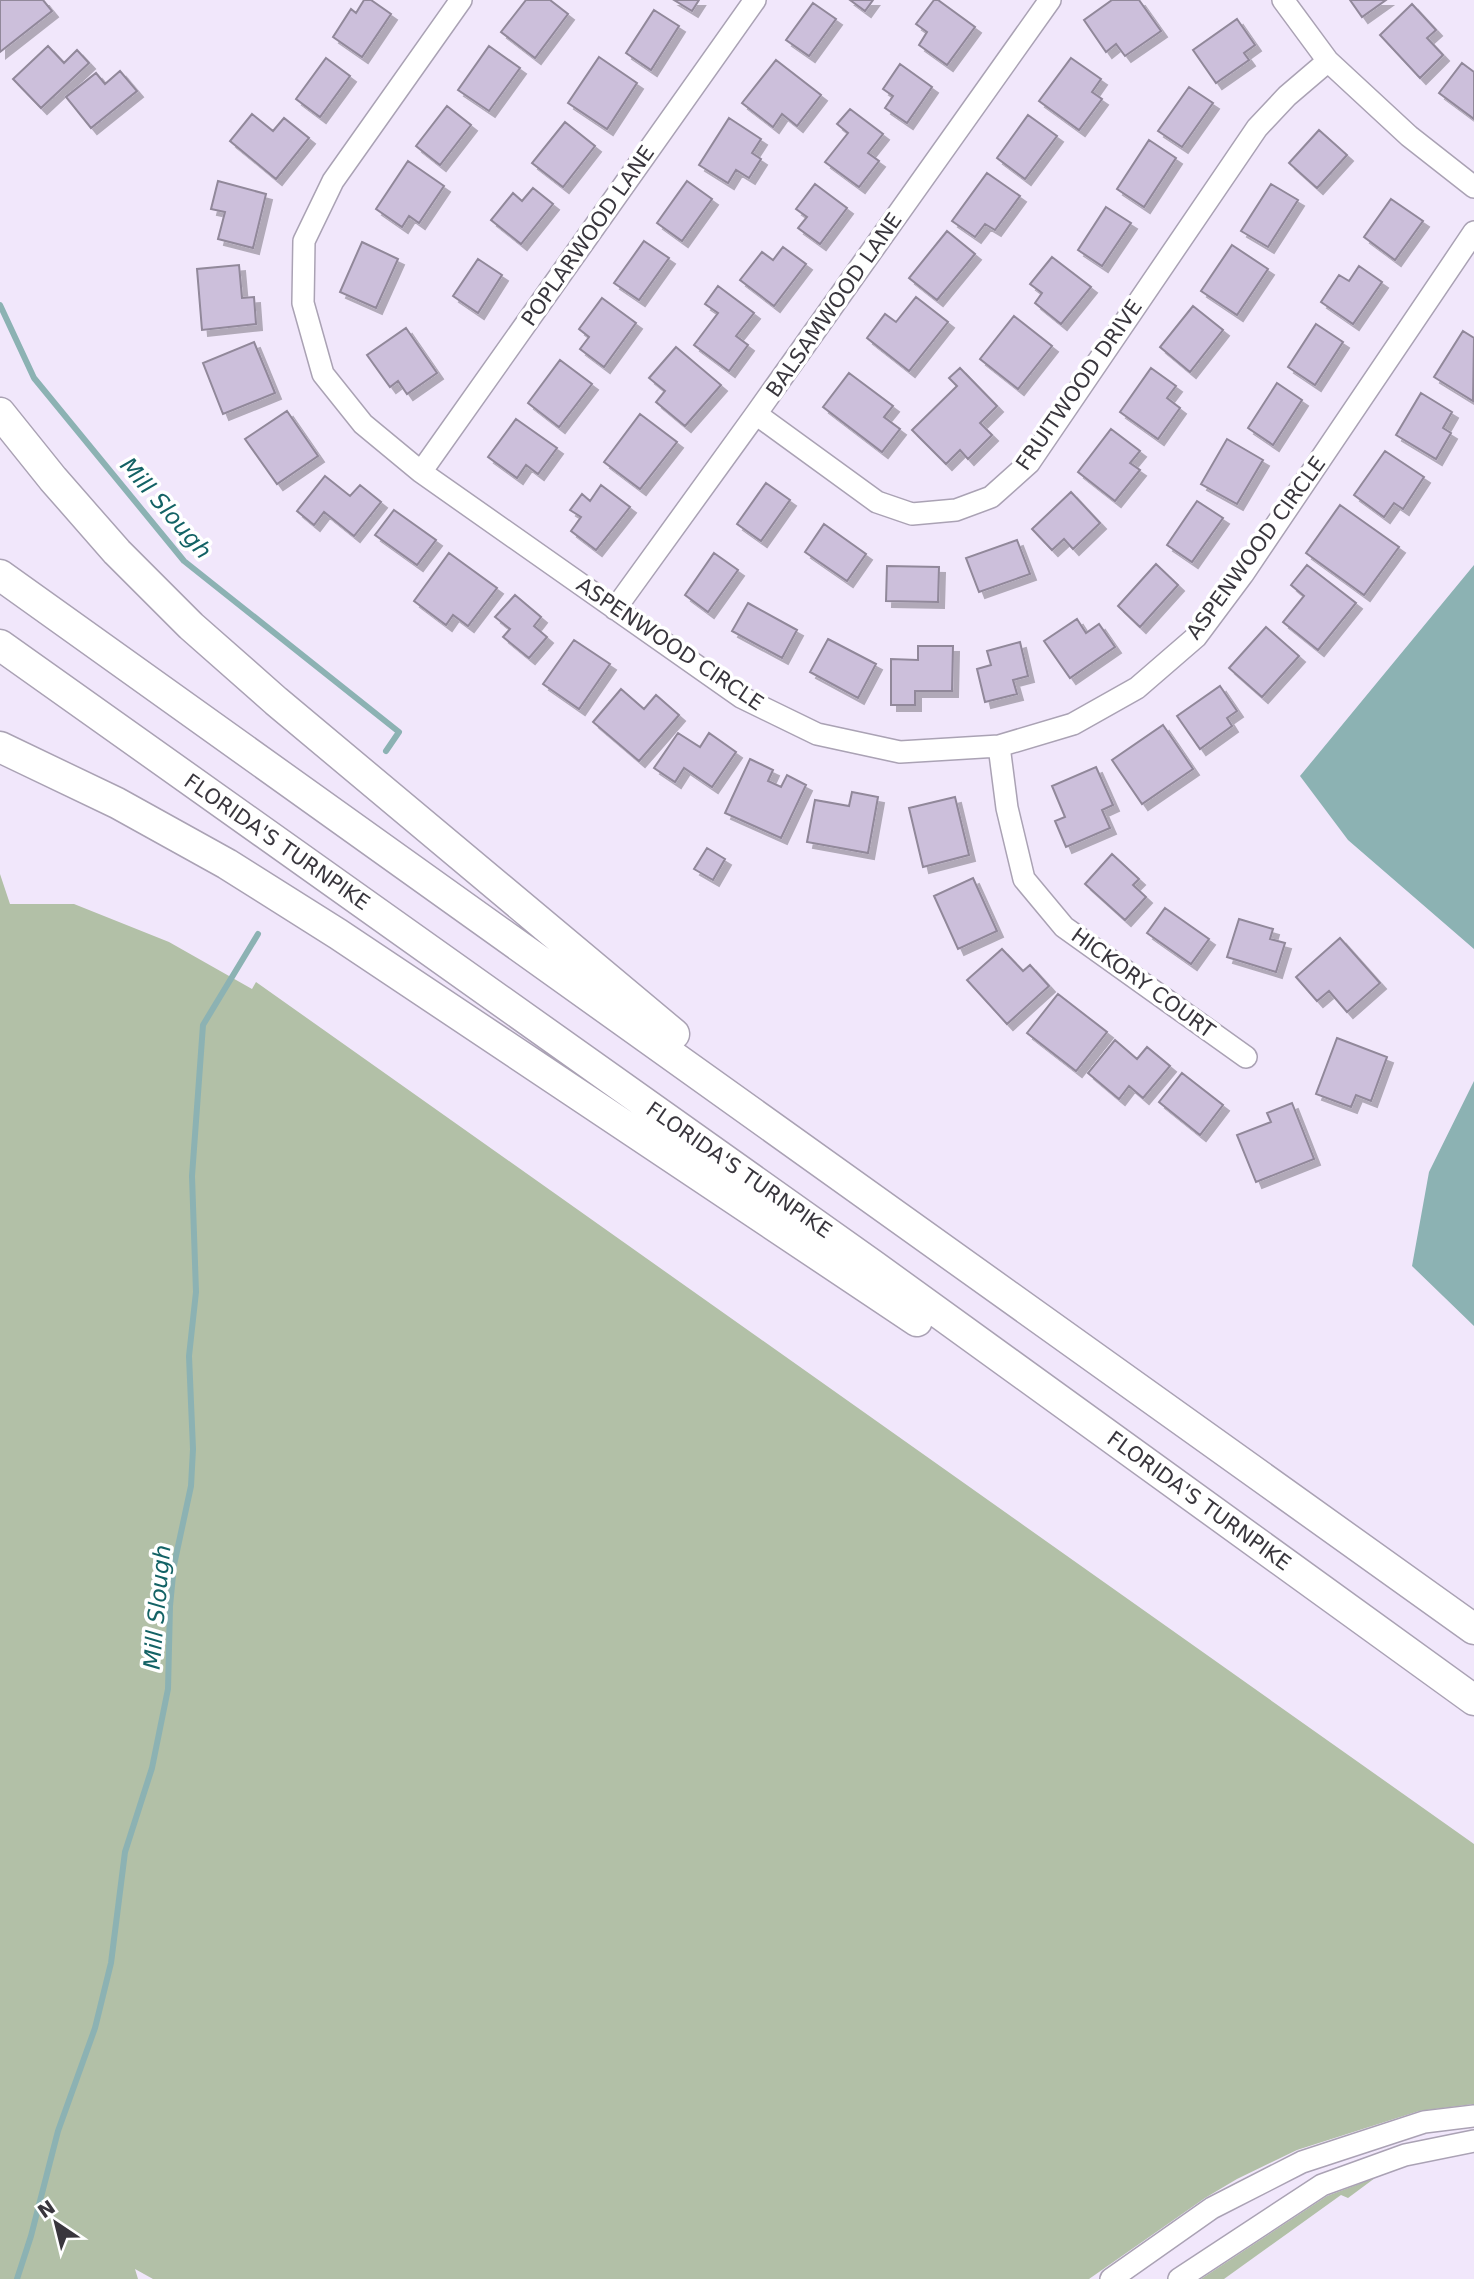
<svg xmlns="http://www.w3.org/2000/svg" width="1474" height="2279" font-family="'DejaVu Sans',sans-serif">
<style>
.green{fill:#b2c0a7}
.water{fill:#8cb2b3}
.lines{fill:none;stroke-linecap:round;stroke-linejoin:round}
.stream{stroke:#8cb2b3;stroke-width:6}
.building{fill:#ccbfdb;stroke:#91889a;stroke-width:2;filter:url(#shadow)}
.minor-casing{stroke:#aaa2b4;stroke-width:24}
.highway-casing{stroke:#aaa2b4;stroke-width:33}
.minor{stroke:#fff;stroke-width:21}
.highway{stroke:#fff;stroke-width:30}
.labels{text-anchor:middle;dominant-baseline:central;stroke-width:7;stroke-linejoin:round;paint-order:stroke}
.street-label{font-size:21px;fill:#39363d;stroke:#fff}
.water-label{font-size:23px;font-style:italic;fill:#136265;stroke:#fff}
</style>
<defs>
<filter id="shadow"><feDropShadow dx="6" dy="6" stdDeviation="0" flood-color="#0004"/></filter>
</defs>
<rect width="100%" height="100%" fill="#f1e7fb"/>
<!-- green -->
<path class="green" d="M0,874L10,904H74L169,942L252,989L256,982L1474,1844V2104L1419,2111L1297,2150L1237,2179L1205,2198L1089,2279H153L135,2269L138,2279H0Z
M1375,2178L1348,2198L1341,2195L1224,2279H1201L1327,2196Z"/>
<!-- water -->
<path class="water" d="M1474,565V949L1348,840L1300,776Z
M1474,1081V1326L1412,1266L1429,1172Z"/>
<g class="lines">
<!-- stream -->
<path class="stream" d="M0,305L34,378L184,561L399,732L386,751
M17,2279L31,2236L58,2131L95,2028L111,1963L125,1852L152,1768L168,1689L170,1606L174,1565L191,1486L193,1449L189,1356L196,1292L192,1176L203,1025L258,934"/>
</g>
<!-- building -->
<path class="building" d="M0,0H43L52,11L0,52Z
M364,0H371L391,14L362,57L333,37L351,9L356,13Z
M526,0H550L568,14L535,58L501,32Z
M674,0H699L692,11Z
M850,0H873L865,11Z
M934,0H938L975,27L947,65L919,45L927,32L916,24Z
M1112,0H1139L1161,31L1125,56L1116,44L1106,52L1084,20Z
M1350,0H1386L1362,17Z
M813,3L836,19L809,56L786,40Z
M1412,4L1436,30L1427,38L1443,55L1420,78L1380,35Z
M654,10L679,26L651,70L626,53Z
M1237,19L1255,45L1244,53L1249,60L1216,83L1193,50Z
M48,46L64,63L77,50L89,63L41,108L13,79Z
M489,46L520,68L489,111L458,90Z
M599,57L637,83L607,129L568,103Z
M326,58L350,76L320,117L296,99Z
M1071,58L1101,79L1092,92L1102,99L1079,130L1039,101Z
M776,60L821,95L797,126L782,114L773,127L742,103Z
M1462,63L1474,72V119L1439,93Z
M900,64L932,87L907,123L885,108L893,96L883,89Z
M120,71L137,91L91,128L66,97L96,73L105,84Z
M1189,87L1213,103L1182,147L1158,131Z
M447,106L471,125L440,165L416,146Z
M850,109L883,134L868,153L879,161L859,187L825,162L848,133L837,124Z
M252,114L273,131L284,118L309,138L276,179L230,141Z
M1028,115L1057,136L1025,179L997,158Z
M729,118L761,139L752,153L761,159L749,178L736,170L728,183L699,165Z
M565,122L595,146L563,187L532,163Z
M1319,130L1347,155L1317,188L1289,163Z
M1149,140L1176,158L1144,207L1117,189Z
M408,161L444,186L419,223L409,216L402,227L376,209Z
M987,173L1020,196L995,230L985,224L975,237L952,221Z
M218,181L266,194L253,248L218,239L225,212L211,209Z
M687,181L712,199L682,241L657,223Z
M815,184L847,208L820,244L798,228L807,217L796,209Z
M1271,184L1298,200L1268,247L1241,231Z
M533,188L553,204L521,244L491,220L513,193L522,201Z
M1391,199L1423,221L1395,260L1364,237Z
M1106,207L1131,223L1102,266L1078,250Z
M947,231L975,254L937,300L909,278Z
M644,241L669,258L639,300L614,283Z
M362,242L398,259L376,308L340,292Z
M1232,245L1268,269L1237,315L1201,291Z
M783,247L806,264L774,306L740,280L762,252L773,260Z
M1052,257L1091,287L1061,324L1035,303L1042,293L1030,284Z
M478,259L502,275L478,313L453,296Z
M239,265L242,298L254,297L256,324L202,330L197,269Z
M1359,266L1382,282L1353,324L1321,302L1339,275L1349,281Z
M718,286L754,313L736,336L748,345L729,371L694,345L718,313L705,304Z
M916,297L948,322L909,371L867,338L885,314L896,322Z
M602,298L636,323L604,367L580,349L589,337L579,329Z
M1193,306L1223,330L1190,372L1160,347Z
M1014,316L1052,346L1018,389L980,359Z
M1316,324L1343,342L1315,385L1288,367Z
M406,328L437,373L407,394L398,381L390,387L367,355Z
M1463,331L1474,338L1473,401L1434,377Z
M254,342L275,393L223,414L203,363Z
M676,347L721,385L685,426L656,402L665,391L649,378Z
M560,360L592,384L559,427L528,403Z
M960,368L997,406L980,423L992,435L968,459L960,450L946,464L912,430L957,386L949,378Z
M1151,368L1176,386L1167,398L1180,408L1158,439L1120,412Z
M849,373L893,406L884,417L900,429L882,452L823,407Z
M1277,383L1302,400L1273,445L1248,428Z
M1421,393L1452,412L1443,428L1451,433L1436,459L1396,435Z
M287,411L318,456L277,484L245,439Z
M640,414L677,442L640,489L604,462Z
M516,419L557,448L538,474L526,465L517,478L488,457Z
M1111,429L1140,451L1130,463L1140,470L1115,501L1078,472Z
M1227,439L1263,460L1237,504L1201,484Z
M1385,451L1424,477L1403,509L1394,503L1384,517L1354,495Z
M325,476L350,496L360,485L381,502L354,536L324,512L314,525L297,511Z
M766,483L790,500L761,541L737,524Z
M601,485L630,507L596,550L571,531L581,517L570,510L582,494L590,501Z
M1071,492L1100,523L1073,549L1064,539L1052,550L1032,529Z
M1197,501L1223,518L1192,562L1167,545Z
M1340,505L1399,547L1364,595L1306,553Z
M394,510L436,540L417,565L375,535Z
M824,524L866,554L847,581L805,552Z
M1017,540L1030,574L979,592L966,558Z
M449,553L497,588L468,626L453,615L446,625L414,601Z
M714,553L738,570L708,612L685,595Z
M1156,564L1178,585L1140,627L1118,606Z
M1307,565L1356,603L1318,650L1283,622L1304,596L1291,585Z
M887,566L939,567L938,602L886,601Z
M515,595L541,617L534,626L547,637L529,658L503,637L510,629L495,617Z
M748,603L797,630L782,658L732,631Z
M1077,619L1086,633L1099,624L1115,647L1070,678L1044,641Z
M1266,627L1299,656L1262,697L1229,668Z
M828,639L876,664L858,698L810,672Z
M574,640L610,664L579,709L543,684Z
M1020,642L1028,676L1013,680L1017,694L985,702L977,669L991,665L987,651Z
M918,646H953L952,691H915V705H891V659L918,660Z
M1220,686L1237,711L1227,718L1232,726L1200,749L1177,716Z
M621,689L644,709L656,695L679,715L639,761L593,722Z
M1163,725L1193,769L1142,804L1112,760Z
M678,733L700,747L709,733L736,752L712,787L684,768L675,782L654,768Z
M750,759L773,770L768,781L781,787L787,775L806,785L781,838L725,813Z
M1096,767L1113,805L1102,810L1110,828L1066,847L1055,821L1065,817L1052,786Z
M852,792L878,797L868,853L807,842L815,800L849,806Z
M955,797L969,855L923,867L909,808Z
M707,848L725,859L713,880L694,869Z
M1112,854L1139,879L1133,885L1146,897L1125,920L1085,884Z
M973,878L997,931L958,949L934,896Z
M1165,908L1209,939L1191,964L1147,933Z
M1239,919L1273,929L1270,939L1285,943L1276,972L1227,957Z
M1340,938L1380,983L1347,1012L1329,991L1317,1001L1296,977Z
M1002,949L1023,971L1030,965L1049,986L1007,1024L967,980Z
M1058,994L1107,1032L1076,1071L1027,1033Z
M1337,1038L1387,1057L1371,1101L1356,1095L1351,1107L1316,1094Z
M1115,1040L1137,1059L1147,1047L1170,1066L1143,1098L1129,1086L1119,1099L1088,1073Z
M1182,1073L1223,1105L1200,1135L1159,1102Z
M1292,1103L1314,1159L1256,1182L1237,1135L1271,1122L1267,1113Z"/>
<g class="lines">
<defs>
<path id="minor" d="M461,0L333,181L304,241L303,303L323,374L363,424L421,472L741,697L817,734L900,752L999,746L1073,724L1137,688L1196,637L1243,574L1474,232
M1283,0L1328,61L1409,136L1474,187
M756,414L877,502L912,514L956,510L991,497L1029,463L1257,128L1287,96L1328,61
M421,472L755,0
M615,609L756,414L1050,0
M999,746L1007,808L1024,879L1064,927L1246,1057
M1111,2279L1212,2208L1302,2162L1424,2122L1474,2116
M1179,2279L1322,2185L1405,2155L1474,2141"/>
<path id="highway" d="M0,413L53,479L117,552L191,626L276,701L674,1034
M0,575L1474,1629
M0,645L874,1266L1474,1700
M0,747L117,803L227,864L338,934L917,1321"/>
</defs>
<!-- minor casing -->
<use href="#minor" class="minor-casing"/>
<!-- highway casing -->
<use href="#highway" class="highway-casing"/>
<!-- minor -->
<use href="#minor" class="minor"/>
<!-- highway -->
<use href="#highway" class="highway"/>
</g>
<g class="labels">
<!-- street labels -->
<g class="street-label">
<text transform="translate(588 236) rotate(-55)">POPLARWOOD LANE</text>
<text transform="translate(834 305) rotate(-55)">BALSAMWOOD LANE</text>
<text transform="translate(1079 385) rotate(-55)">FRUITWOOD DRIVE</text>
<text transform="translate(1256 548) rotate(-54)">ASPENWOOD CIRCLE</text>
<text transform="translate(670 644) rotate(34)">ASPENWOOD CIRCLE</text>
<text transform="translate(277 842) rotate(35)">FLORIDA'S TURNPIKE</text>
<text transform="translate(1143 983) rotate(36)">HICKORY COURT</text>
<text transform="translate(739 1170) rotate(35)">FLORIDA'S TURNPIKE</text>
<text transform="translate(1199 1501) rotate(36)">FLORIDA'S TURNPIKE</text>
</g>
<!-- water labels -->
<g class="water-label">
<text transform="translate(166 508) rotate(49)">Mill Slough</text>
<text transform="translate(157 1607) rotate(-85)">Mill Slough</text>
</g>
</g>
<!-- north arrow -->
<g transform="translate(56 2223) rotate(325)" stroke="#ffffff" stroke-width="5" paint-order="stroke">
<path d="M0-5L12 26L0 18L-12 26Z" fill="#39363d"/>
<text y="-10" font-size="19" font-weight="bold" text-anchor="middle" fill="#39363d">N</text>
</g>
</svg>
